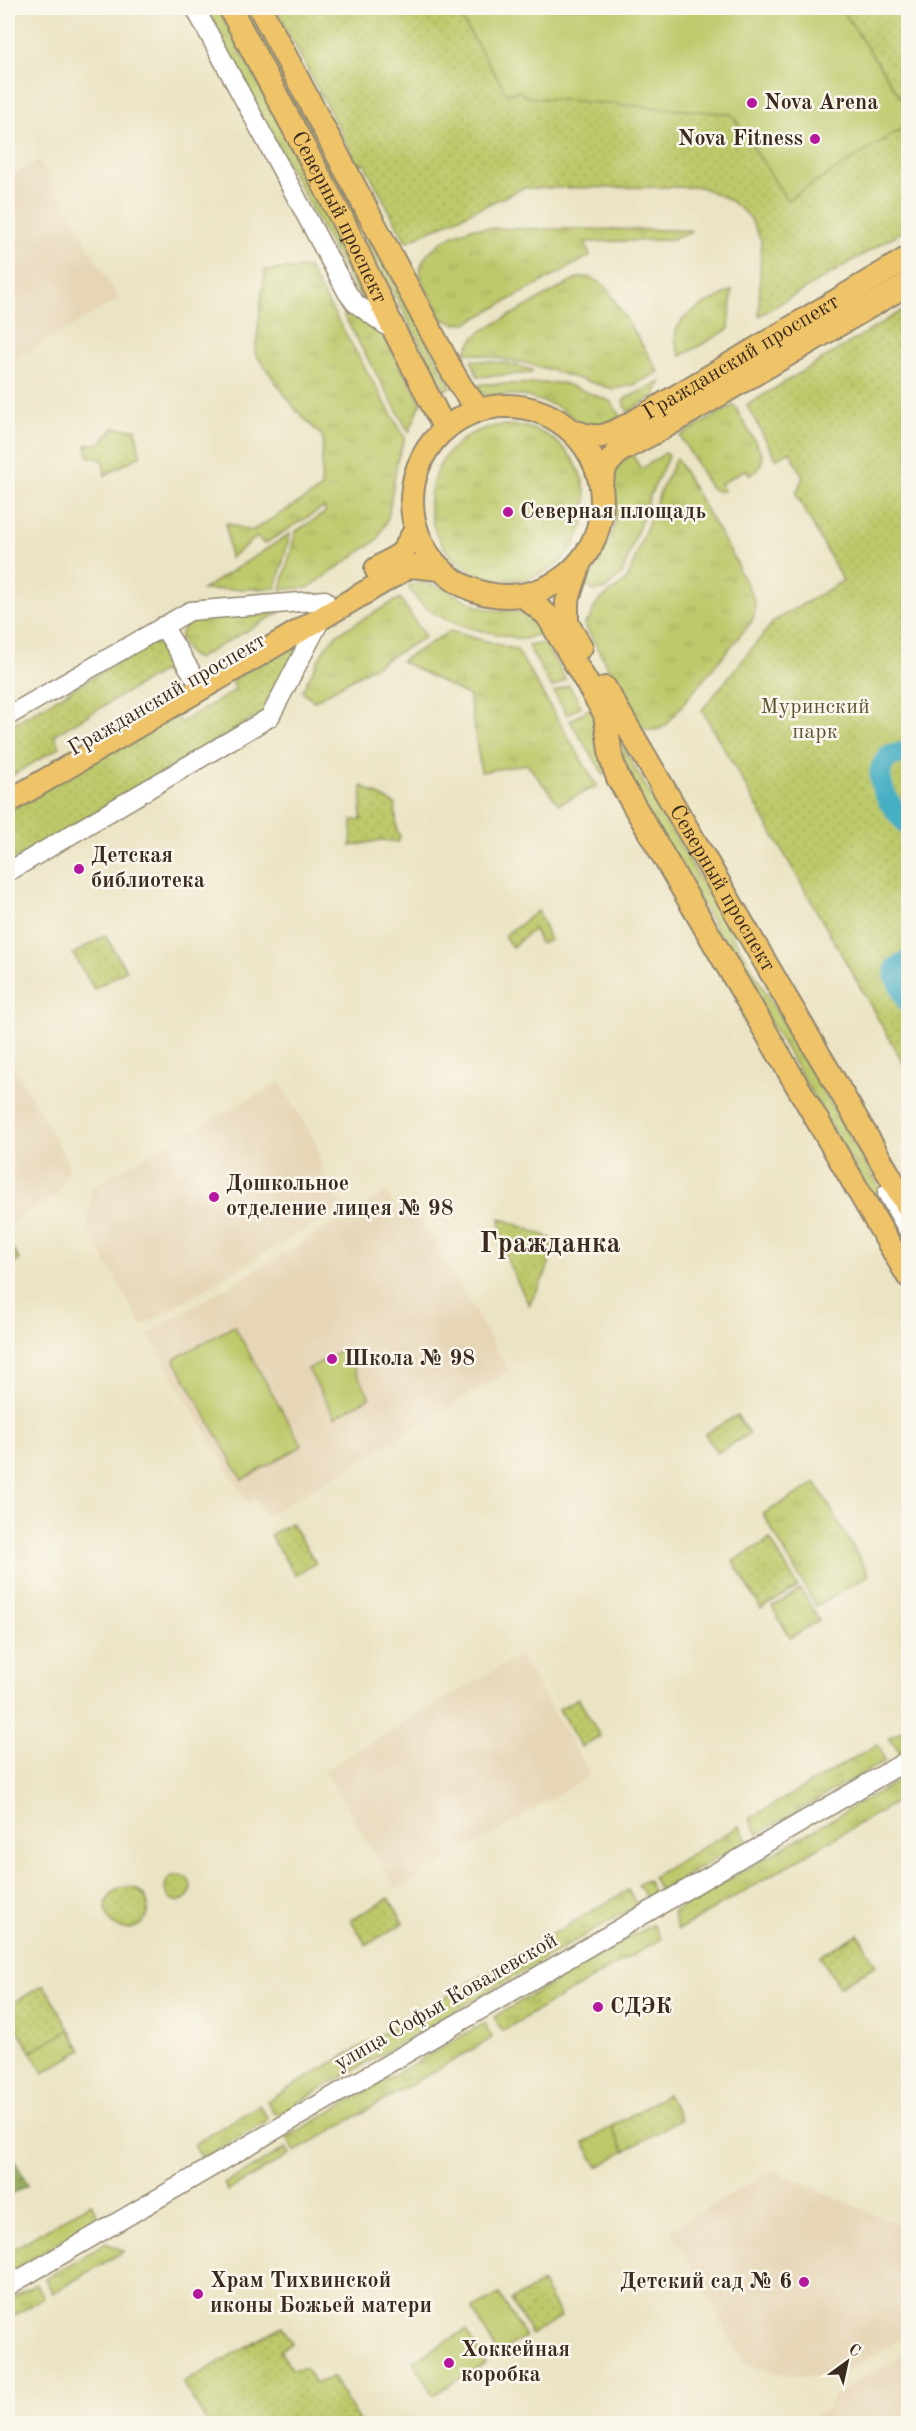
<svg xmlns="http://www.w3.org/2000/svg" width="916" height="2431" font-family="'Old Standard TT',serif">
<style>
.built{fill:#e6d6b7}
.grass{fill:url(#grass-tufts);stroke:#7c7a44;stroke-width:1.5}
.forest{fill:url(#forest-crowns);stroke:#686c3e;stroke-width:1.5}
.park{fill:url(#park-dots);stroke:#7c7a44;stroke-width:1.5}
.pitch{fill:#bdc96b;stroke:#7c7a44;stroke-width:1.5}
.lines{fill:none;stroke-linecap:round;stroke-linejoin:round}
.river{stroke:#46afc4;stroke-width:22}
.minor-casing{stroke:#938771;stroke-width:21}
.major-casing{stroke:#938771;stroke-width:26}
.minor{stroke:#fff;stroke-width:18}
.major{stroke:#efc469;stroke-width:22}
.poi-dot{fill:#b5179e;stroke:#fbf7ec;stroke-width:2}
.labels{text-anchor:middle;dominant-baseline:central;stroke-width:5;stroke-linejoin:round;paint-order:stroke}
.poi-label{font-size:22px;font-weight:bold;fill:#3b2a1e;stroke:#fbf7ec;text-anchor:start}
.street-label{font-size:22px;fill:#3b2a1e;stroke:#fbf7ec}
.park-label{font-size:22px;fill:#5c5231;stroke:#fbf7ec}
.district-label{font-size:28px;font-weight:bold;fill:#3b2a1e;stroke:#fbf7ec}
</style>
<defs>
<pattern id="grass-tufts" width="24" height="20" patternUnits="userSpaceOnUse" patternTransform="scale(1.5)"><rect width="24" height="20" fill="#bdc96b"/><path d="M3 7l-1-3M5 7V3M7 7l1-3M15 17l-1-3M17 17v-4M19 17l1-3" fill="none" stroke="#a3ad5c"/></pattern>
<pattern id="forest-crowns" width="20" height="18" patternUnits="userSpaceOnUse" patternTransform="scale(1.5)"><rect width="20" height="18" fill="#96ad5f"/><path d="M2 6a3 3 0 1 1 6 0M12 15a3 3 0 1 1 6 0" fill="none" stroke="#7c8d4e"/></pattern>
<pattern id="park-dots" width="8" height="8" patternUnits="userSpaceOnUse" patternTransform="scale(1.5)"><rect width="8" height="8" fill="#bdc96b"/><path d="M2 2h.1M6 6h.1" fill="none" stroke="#a3ad5c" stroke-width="1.8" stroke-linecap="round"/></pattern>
</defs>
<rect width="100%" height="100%" fill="#fbf7ec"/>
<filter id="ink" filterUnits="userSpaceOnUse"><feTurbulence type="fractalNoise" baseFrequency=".0167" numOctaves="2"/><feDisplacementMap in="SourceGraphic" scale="12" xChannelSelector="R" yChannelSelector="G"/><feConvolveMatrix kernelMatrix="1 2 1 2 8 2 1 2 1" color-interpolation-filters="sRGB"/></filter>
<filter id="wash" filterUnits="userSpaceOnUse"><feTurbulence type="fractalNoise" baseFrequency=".008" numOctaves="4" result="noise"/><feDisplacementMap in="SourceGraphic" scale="24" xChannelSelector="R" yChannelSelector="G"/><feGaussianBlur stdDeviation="1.35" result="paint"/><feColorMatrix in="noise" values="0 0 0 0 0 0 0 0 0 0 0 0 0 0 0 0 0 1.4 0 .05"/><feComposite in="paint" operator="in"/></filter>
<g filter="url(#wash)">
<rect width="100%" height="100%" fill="#ebe4c4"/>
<!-- built -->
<path class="built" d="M39,160L119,299L8,363V178Z
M8,1057L68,1162L67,1174L58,1195L8,1224Z
M280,1082L316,1143L322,1167L343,1207L142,1326L87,1228L92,1186Z
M387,1192L398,1214L413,1205L509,1371L266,1517L256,1500L248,1504L148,1334Z
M520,1655L589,1772L586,1778L402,1888H395L324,1770Z
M772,2170L908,2229V2335L837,2376H789L745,2364L671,2230Z
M908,2352V2423H814L810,2418L826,2410L835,2394Z"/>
<!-- grass -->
<path class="grass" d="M205,8H218L373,300L367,304L353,287Z
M242,8H250L451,387L445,390Z
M472,228L690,230L691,233L669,240L585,242L590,256L467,323L456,324L442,319C437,306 427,294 422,281C412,253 452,234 472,228Z
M308,268L405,438L397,461L388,518L377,540L308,588L281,589L296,531L325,513L324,507L264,544L257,537L230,558L226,523L252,531L321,489L323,437L296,410L255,353L265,270Z
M587,277L600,282L607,288L659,372L634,385L613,389L530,364L465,352L474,338L480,332L578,278Z
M732,290L729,329L681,356C659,318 705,306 732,290Z
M350,314L371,324L383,335L421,403L409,432L344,316Z
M471,360L508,363L532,370L531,373L478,377Z
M661,382L654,396L628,412L623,401L626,398Z
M563,383L610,401L621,416L604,426L587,428L556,406L544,402L521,395H485L476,387L482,384Z
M734,405L762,454C764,464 759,470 750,475L746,469L720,484L724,491H716L710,487L680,436Z
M430 503a78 78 0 1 1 156 0a78 78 0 1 1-156 0Z
M665,453L669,455L649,498L622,574L605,589L594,591L586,586C596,566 611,544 615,522C618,504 610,482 617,466L632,454L641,469Z
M676,458L738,565V569C747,586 761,602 752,621L665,726C635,745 617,694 605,674L610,671L584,624C593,619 591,611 597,603C606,593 619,590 628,577L660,492Z
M290,534L276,588L202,590Z
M418,583C445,583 463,603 489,609C503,613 518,610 531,614L548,631L524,639L516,638C479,630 427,624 408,586Z
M400,598L425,637L314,701L302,691L325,648L337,634Z
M280,612L197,659L189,654L180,639C181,629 187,623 196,617Z
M450,631L517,650L597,786L559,804L527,764L481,772L469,696L401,661Z
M544,643L566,680L552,688L528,646Z
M569,685L581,706L567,715L554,692Z
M592,707L607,775H604L570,721Z
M619,745L623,747L889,1204L880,1210L634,789Z
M894,1211L908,1236V1259L884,1217Z
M816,1483L869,1575L816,1606L763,1514Z
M908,1727V1747L900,1752L888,1738Z
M878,1744L885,1761L758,1834L749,1819Z
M908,1775V1795L678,1930L673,1912Z
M739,1826L747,1840L661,1891L652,1877Z
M647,1880L655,1895L647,1899L638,1884Z
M628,1890L637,1905L279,2114L274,2113L267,2101Z
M653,1924L661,1939L502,2031L494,2017Z
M484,2023L492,2038L295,2152L287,2137Z
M259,2105L267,2118L266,2122L202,2159L193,2145Z
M286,2148L290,2154L228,2191L224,2184Z
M91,2203L100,2218L8,2273V2252Z
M106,2243L124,2251L53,2293L45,2279Z
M36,2284L44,2298L8,2319V2301Z"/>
<!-- forest -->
<path class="forest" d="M8,2149L28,2185L8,2196Z"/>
<!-- park -->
<path class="park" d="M275,8H908V228L759,316L761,240L749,216L729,200L701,187L523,188L406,242L364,163L358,165Z
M908,307V1071L702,710L774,621L843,581L796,494L803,477L790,451L776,459L747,405Z
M114,428L136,429L140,456L105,475L103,460L88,456L86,445L101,443Z
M151,643L162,646L176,669L174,673L168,677L163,671L54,735L60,747L8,778V727Z
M294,644L300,650L266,711L8,864V811L174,713L180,723L236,690L231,680Z
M362,786L395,804L397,831L400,836L398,842L381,840L351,846L352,820H361Z
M538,911L550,940L540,944L534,929L512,947L504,936Z
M105,935L126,970L94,989L73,954Z
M500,1218L551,1238C555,1262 540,1285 529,1305C512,1271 502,1257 500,1218Z
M8,1241L19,1260L8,1267Z
M737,1415L749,1434L717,1453L705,1434Z
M291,1523L316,1563L295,1575L270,1535Z
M770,1539L798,1587L761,1609L733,1561Z
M578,1698L600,1736L581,1747L559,1709Z
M165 1888a13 13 0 1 1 26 0a13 13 0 1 1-26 0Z
M106 1908a21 21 0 1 1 42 0a21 21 0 1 1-42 0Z
M389,1898L404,1923L366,1945L351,1920Z
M858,1934L876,1965L839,1987L820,1956Z
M44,1985L70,2030L31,2052L8,2012V2006Z
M667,2094L681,2119L625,2151L611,2127Z
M542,2283L561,2317L531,2334L511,2300Z
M282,2326L292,2343L280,2351L292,2369L306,2368L315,2383L333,2378L360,2423H207L183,2383Z"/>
<!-- pitch -->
<path class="pitch" d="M455,8H841L908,109V125L787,200L732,114L528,97L517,90L508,95Z
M234,1326L302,1446L242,1480L174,1359Z
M343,1349L370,1397L335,1417L308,1369Z
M801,1589L819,1620L790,1638L772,1607Z
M70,2030L82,2050L43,2073L31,2052Z
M611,2127L625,2151L598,2167L584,2143Z
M499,2294L525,2337L498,2353L472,2309Z
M466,2330L485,2364L433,2395L413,2361Z"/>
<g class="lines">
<!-- river -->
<path class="river" d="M908,754L906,752L889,756C886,760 882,765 881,769C877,791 895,811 908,825
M908,961L896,968L895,975L908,1002"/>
</g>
</g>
<g filter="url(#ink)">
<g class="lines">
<defs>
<path id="minor" d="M195,8L347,292L355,303L395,332
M163,626L195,678
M8,716L190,611L325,600
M8,872L270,717L321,619
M887,1193L908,1230
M8,2286L908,1760"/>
<g id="major">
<path id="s1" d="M230,8L342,219L395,332L445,429"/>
<path d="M260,8L452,371L462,388L479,410"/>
<circle cx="507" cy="501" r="95"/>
<path id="s2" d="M571,430C598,441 605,437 630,424L908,258"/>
<path d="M601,483L606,466L618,452L666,426L908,284"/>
<path d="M580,562L567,602V623L581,647"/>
<path d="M376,569L402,553L416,529"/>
<path d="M522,595L547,615L605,714L611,758L618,778L908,1276"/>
<path id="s3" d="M605,688L908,1207"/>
<path d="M8,802L410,566L441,569"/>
</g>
</defs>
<!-- minor casing -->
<use href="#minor" class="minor-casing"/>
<!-- major casing -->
<use href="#major" class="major-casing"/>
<!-- minor -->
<use href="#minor" class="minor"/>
<!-- major -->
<use href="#major" class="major"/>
</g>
</g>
<!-- markers -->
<g class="poi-dot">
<circle cx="752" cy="103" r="6"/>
<circle cx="815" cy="139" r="6"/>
<circle cx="508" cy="512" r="6"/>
<circle cx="79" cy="869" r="6"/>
<circle cx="214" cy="1197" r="6"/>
<circle cx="332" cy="1359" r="6"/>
<circle cx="598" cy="2007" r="6"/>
<circle cx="804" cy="2282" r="6"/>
<circle cx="198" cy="2294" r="6"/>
<circle cx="449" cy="2363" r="6"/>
</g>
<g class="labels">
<!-- poi labels -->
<g class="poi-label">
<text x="764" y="103">Nova Arena</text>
<text x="803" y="139" text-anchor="end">Nova Fitness</text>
<text x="520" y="512">Северная площадь</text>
<text x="91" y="856">Детская<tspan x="91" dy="25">библиотека</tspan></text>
<text x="226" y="1184">Дошкольное<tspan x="226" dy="25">отделение лицея № 98</tspan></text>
<text x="344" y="1359">Школа № 98</text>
<text x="610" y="2007">СДЭК</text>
<text x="210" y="2281">Храм Тихвинской<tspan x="210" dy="25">иконы Божьей матери</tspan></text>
<text x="792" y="2282" text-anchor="end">Детский сад № 6</text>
<text x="461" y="2350">Хоккейная<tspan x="461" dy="25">коробка</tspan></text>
</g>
<!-- street labels -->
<g class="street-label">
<text stroke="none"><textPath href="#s1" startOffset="236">Северный проспект</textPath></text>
<text stroke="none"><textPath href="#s2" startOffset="192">Гражданский проспект</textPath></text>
<text transform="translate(167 695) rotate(-30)">Гражданский проспект</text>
<text stroke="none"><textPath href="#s3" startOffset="232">Северный проспект</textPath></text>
<text transform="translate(446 2002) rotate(-30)">улица Софьи Ковалевской</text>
</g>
<!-- park labels -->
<g class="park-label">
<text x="815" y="707">Муринский<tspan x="815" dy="25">парк</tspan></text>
</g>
<!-- district labels -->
<g class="district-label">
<text x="550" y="1245">Гражданка</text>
</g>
</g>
<!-- margin -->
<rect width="916" height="2431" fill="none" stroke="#fbf7ec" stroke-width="30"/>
<!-- north arrow -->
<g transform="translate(847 2362) rotate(33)" stroke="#fbf7ec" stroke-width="4.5" paint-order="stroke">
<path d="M0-4.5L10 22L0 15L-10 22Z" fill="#3b2a1e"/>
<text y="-9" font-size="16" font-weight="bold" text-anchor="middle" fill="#3b2a1e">С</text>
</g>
</svg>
